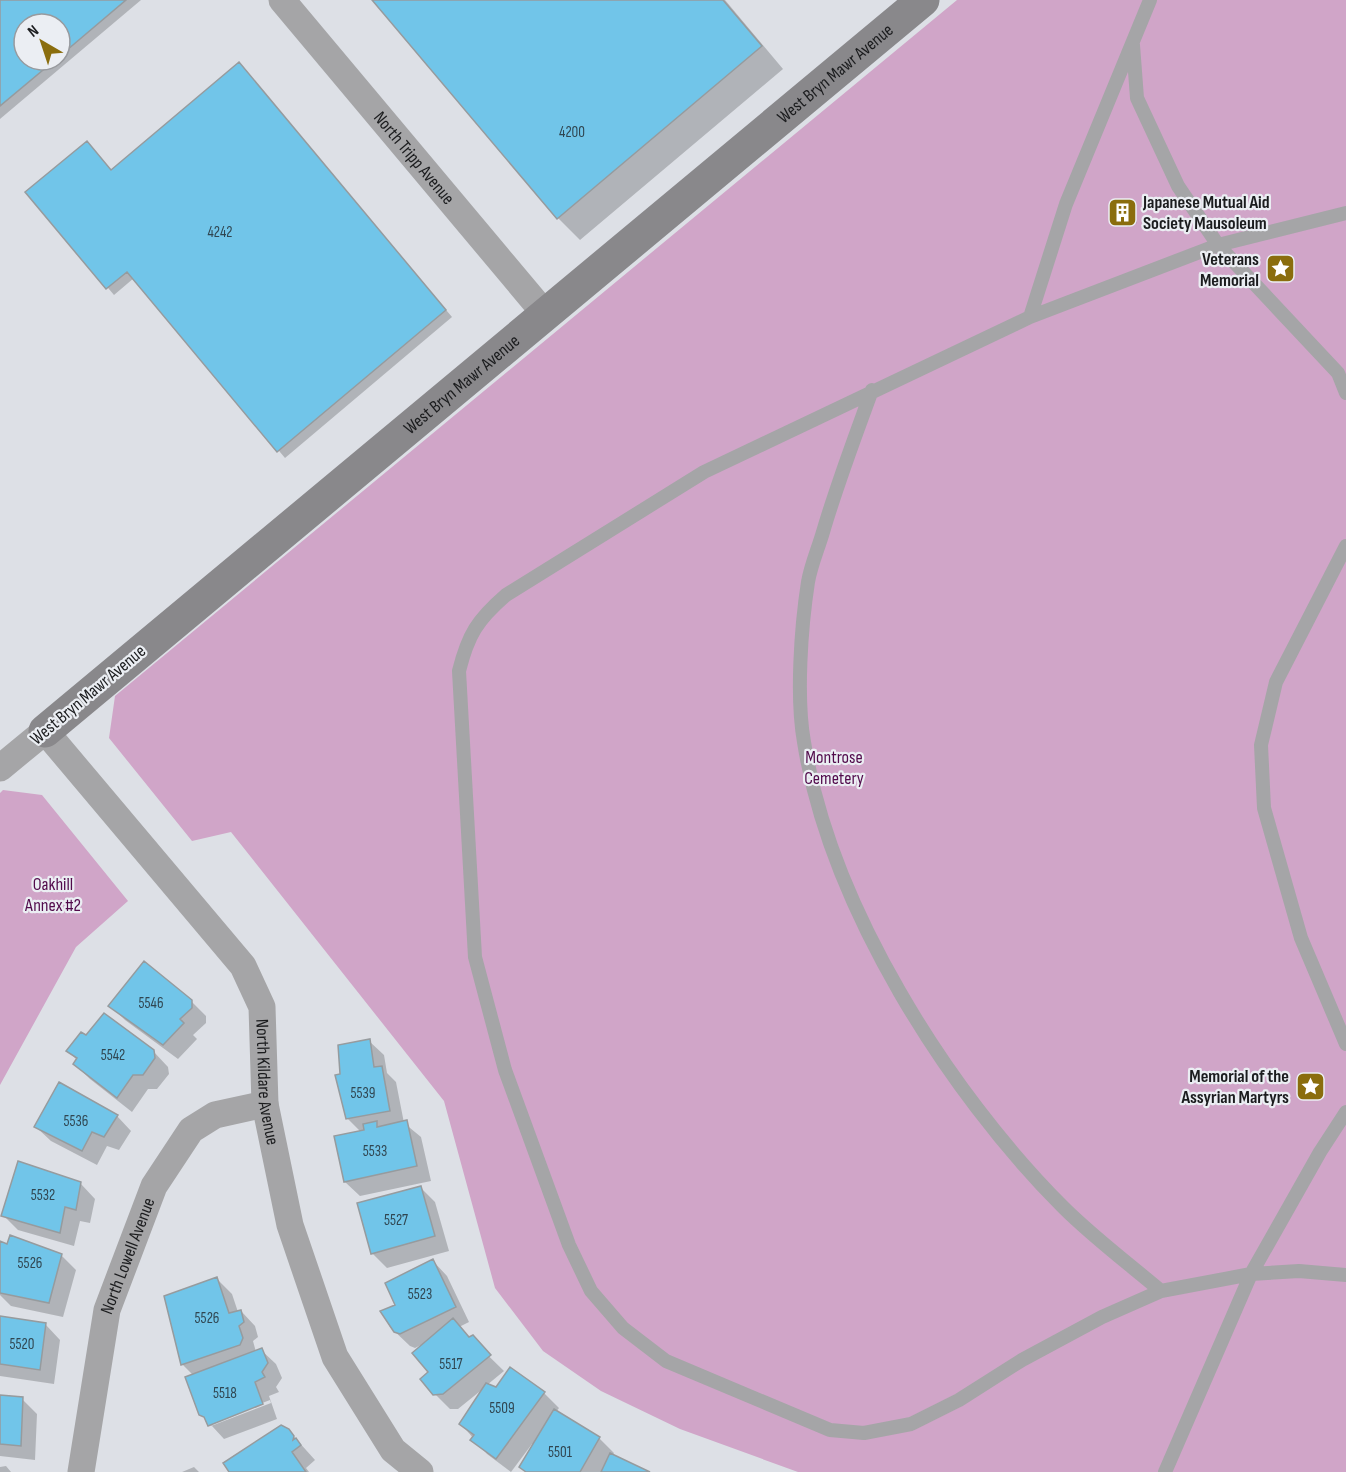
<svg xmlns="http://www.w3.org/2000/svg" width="1346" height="1472" font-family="'Sofia Sans Condensed',sans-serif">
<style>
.green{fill:#d0a5c8}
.shadow{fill:#0003;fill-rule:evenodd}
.building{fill:#71c5e9;stroke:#969b9e;stroke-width:1.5}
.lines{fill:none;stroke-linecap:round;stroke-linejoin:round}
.lane{stroke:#a5a5a7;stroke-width:14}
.street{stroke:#a5a5a7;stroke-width:27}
.secondary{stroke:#89888b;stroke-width:33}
.labels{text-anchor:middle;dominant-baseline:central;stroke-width:4.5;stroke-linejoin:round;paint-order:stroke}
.number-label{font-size:15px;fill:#304651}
.street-label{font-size:18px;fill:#1b1c1e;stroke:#ebeef3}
.poi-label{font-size:18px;font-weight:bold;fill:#1b1c1e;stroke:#ebeef3;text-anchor:end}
.park-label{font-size:18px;fill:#520b4c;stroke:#ebeef3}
</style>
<rect width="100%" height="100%" fill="#dde0e6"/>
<!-- green -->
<path class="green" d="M957,0H1346V1472H798L680,1429L601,1391L543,1351L495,1288L444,1101L231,832L192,841L109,738L115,696Z
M3,790L42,795L128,901L76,947L0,1085V793Z"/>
<!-- shadow -->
<path class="shadow" d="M0,0H141L0,119ZM24,24H60V60H24Z
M374,0H725L783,69L580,240L558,218Z
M246,71L452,317L285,458L134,278L114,295L27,192L112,171Z
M1125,204L1132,211L1137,223L1128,227L1121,220Z
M191,1001L206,1016V1023L193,1035L197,1039L178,1059L125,1020L110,1005Z
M369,1041L384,1055L387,1073L396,1082L404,1123L421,1137L431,1181L360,1196L345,1182L336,1137L361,1132L347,1118L342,1076Z
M68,1051H153L168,1067L169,1074L157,1089H148L132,1112L90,1079L75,1064L77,1060Z
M117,1116L131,1131L119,1150L107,1146L97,1165L51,1141L36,1127Z
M81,1184L95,1199L90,1223L80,1221L74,1246L18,1230L3,1215Z
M420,1187L435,1202L449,1251L387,1268L372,1253Z
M0,1243L61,1255L76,1270L63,1317L11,1306L0,1295Z
M433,1261L447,1276L469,1322L459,1327L504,1371L487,1385L496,1389L544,1393L559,1408L556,1412L599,1438L614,1453L612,1456L646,1472H526L521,1467L534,1445L532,1444L511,1472L487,1454L461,1424L484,1388L458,1409H450L435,1394L423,1344L415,1348L410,1346L390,1327L382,1312L397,1305Z
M217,1279L232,1294L238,1312L241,1311L255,1326L258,1337L253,1341L256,1352L261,1350L276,1364L282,1378L276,1387L279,1392L269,1396L277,1419L224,1439L201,1414L193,1375L183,1365L165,1297ZM270,1400L271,1403L211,1426V1423Z
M0,1318L46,1325L60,1340L54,1384L0,1376Z
M0,1397L22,1399L37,1414L35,1460L0,1456Z
M288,1430L315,1460L306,1468L309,1472H230Z
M6,1466L11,1472H0V1467Z
M194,1467L199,1472H182Z"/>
<!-- building -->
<path class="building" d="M0,0H126L60,56V24H24V60H55L0,106Z
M372,0H723L762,46L557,219Z
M239,62L446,310L277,452L127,272L106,289L25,192L87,141L111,170Z
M1126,202L1131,216L1120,221L1113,208Z
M144,961L192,1000V1008L180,1019L184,1023L163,1045L108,1006Z
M104,1013L154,1050L155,1058L143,1075H133L117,1098L73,1064L77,1058L66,1051L81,1032L86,1035Z
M370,1039L374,1067L382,1066L390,1111L346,1119L335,1075L340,1074L338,1045Z
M59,1082L118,1115L104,1137L92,1132L82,1151L34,1127Z
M407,1120L417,1166L344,1182L334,1136L364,1130L363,1124L377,1121V1127Z
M18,1161L81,1182L76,1210L65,1207L60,1233L1,1216Z
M421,1186L435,1236L371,1254L357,1203Z
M10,1235L62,1254L49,1303L0,1293V1241L7,1244Z
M433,1259L456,1307L400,1334L394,1332L380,1311L395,1305L385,1283Z
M217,1277L229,1313L241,1310L244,1322L239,1326L243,1338L240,1345L181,1365L164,1296Z
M0,1316L46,1323L40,1370L0,1364Z
M453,1318L469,1337L473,1335L491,1355L443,1394L433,1395L420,1379L428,1372L412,1353Z
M262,1348L268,1363L262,1372L265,1377L255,1382L263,1404L208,1426L204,1417L199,1415L185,1377Z
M510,1367L545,1392L496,1459L470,1440L474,1435L459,1424L486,1383L496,1387Z
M0,1395L23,1397L21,1446L0,1444Z
M554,1409L600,1437L580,1472H526L519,1467Z
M281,1425L289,1429L294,1436L293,1440L296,1438L301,1445L292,1452L306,1472H229L223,1463Z
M610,1453L650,1472H601Z"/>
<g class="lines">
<!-- lane -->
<path class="lane" d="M1133,45L1137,98L1178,186L1218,245L1338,373L1346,393
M1346,213L1218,245L1030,317L704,472L506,595C477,620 468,635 459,671L475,957L505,1070L569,1245L591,1291L623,1328L666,1361L830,1430L864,1433L911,1424L959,1400L1022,1360L1102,1317L1161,1291L1251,1274L1299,1271L1346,1275
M1030,317L1066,204L1150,0
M872,390C855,437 837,484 823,532C818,549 811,565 808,582C801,627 796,698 804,742C830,905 947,1091 1063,1207C1093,1237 1129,1264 1161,1291
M1346,546L1276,682L1261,745L1264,808L1301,938L1346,1044
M1165,1472L1251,1274L1320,1152L1346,1112"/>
<!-- street -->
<g class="street">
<path id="s1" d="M282,0L546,315"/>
<path id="s2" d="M0,768L45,731L243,966L262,1007L265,1104L290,1225L335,1357L393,1450L420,1472"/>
<path id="s3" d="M81,1472L107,1310L154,1186L191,1130L215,1115L265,1104"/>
</g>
<!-- secondary -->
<path class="secondary" id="s4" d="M45,731L923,0"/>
</g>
<!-- icons -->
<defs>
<symbol id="building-square" viewBox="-11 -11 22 22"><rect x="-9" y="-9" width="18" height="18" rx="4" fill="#8a6d0d" stroke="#ebeef3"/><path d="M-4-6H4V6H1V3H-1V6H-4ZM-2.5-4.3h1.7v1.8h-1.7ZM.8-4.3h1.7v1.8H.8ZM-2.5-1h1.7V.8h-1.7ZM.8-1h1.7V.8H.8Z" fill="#fff"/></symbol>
<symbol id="sight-square" viewBox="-11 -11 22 22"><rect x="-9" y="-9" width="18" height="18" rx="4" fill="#8a6d0d" stroke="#ebeef3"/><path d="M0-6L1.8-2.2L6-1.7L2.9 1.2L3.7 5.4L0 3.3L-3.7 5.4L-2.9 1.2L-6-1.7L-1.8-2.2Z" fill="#fff"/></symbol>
</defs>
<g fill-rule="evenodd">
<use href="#building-square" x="1106" y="196" width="33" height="33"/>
<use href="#sight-square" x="1264" y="252" width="33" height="33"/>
<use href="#sight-square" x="1294" y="1070" width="33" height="33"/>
</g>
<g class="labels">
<!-- number labels -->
<g class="number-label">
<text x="572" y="132">4200</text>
<text x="220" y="232">4242</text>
<text x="151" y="1003">5546</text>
<text x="113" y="1055">5542</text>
<text x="363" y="1093">5539</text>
<text x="76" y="1121">5536</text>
<text x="375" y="1151">5533</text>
<text x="43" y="1195">5532</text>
<text x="396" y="1220">5527</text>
<text x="30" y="1263">5526</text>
<text x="420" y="1294">5523</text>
<text x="207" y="1318">5526</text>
<text x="22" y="1344">5520</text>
<text x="451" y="1364">5517</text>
<text x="225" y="1393">5518</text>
<text x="502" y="1408">5509</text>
<text x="560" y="1452">5501</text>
</g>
<!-- street labels -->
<g class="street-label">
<text stroke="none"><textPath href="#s4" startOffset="1028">West Bryn Mawr Avenue</textPath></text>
<text stroke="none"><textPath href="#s1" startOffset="206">North Tripp Avenue</textPath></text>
<text stroke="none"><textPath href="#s4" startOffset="542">West Bryn Mawr Avenue</textPath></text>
<text transform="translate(88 695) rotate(-40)">West Bryn Mawr Avenue</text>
<text stroke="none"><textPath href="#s2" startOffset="486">North Kildare Avenue</textPath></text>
<text stroke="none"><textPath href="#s3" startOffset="222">North Lowell Avenue</textPath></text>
</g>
<!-- poi labels -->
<g class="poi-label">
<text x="1143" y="202" text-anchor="start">Japanese Mutual Aid<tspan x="1143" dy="21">Society Mausoleum</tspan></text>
<text x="1259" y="259">Veterans<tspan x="1259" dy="21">Memorial</tspan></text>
<text x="1289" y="1076">Memorial of the<tspan x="1289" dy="21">Assyrian Martyrs</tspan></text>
</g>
<!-- park labels -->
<g class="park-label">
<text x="834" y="757">Montrose<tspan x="834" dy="21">Cemetery</tspan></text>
<text x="53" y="884">Oakhill<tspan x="53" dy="21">Annex #2</tspan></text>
</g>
</g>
<!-- north arrow -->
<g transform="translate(42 42) rotate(321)"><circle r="28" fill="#ebeef3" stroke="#989a9e" stroke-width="1.5"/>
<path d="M0-4.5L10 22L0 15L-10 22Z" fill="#8a6d0d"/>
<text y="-9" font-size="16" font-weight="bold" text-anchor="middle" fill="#1b1c1e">N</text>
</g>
</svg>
